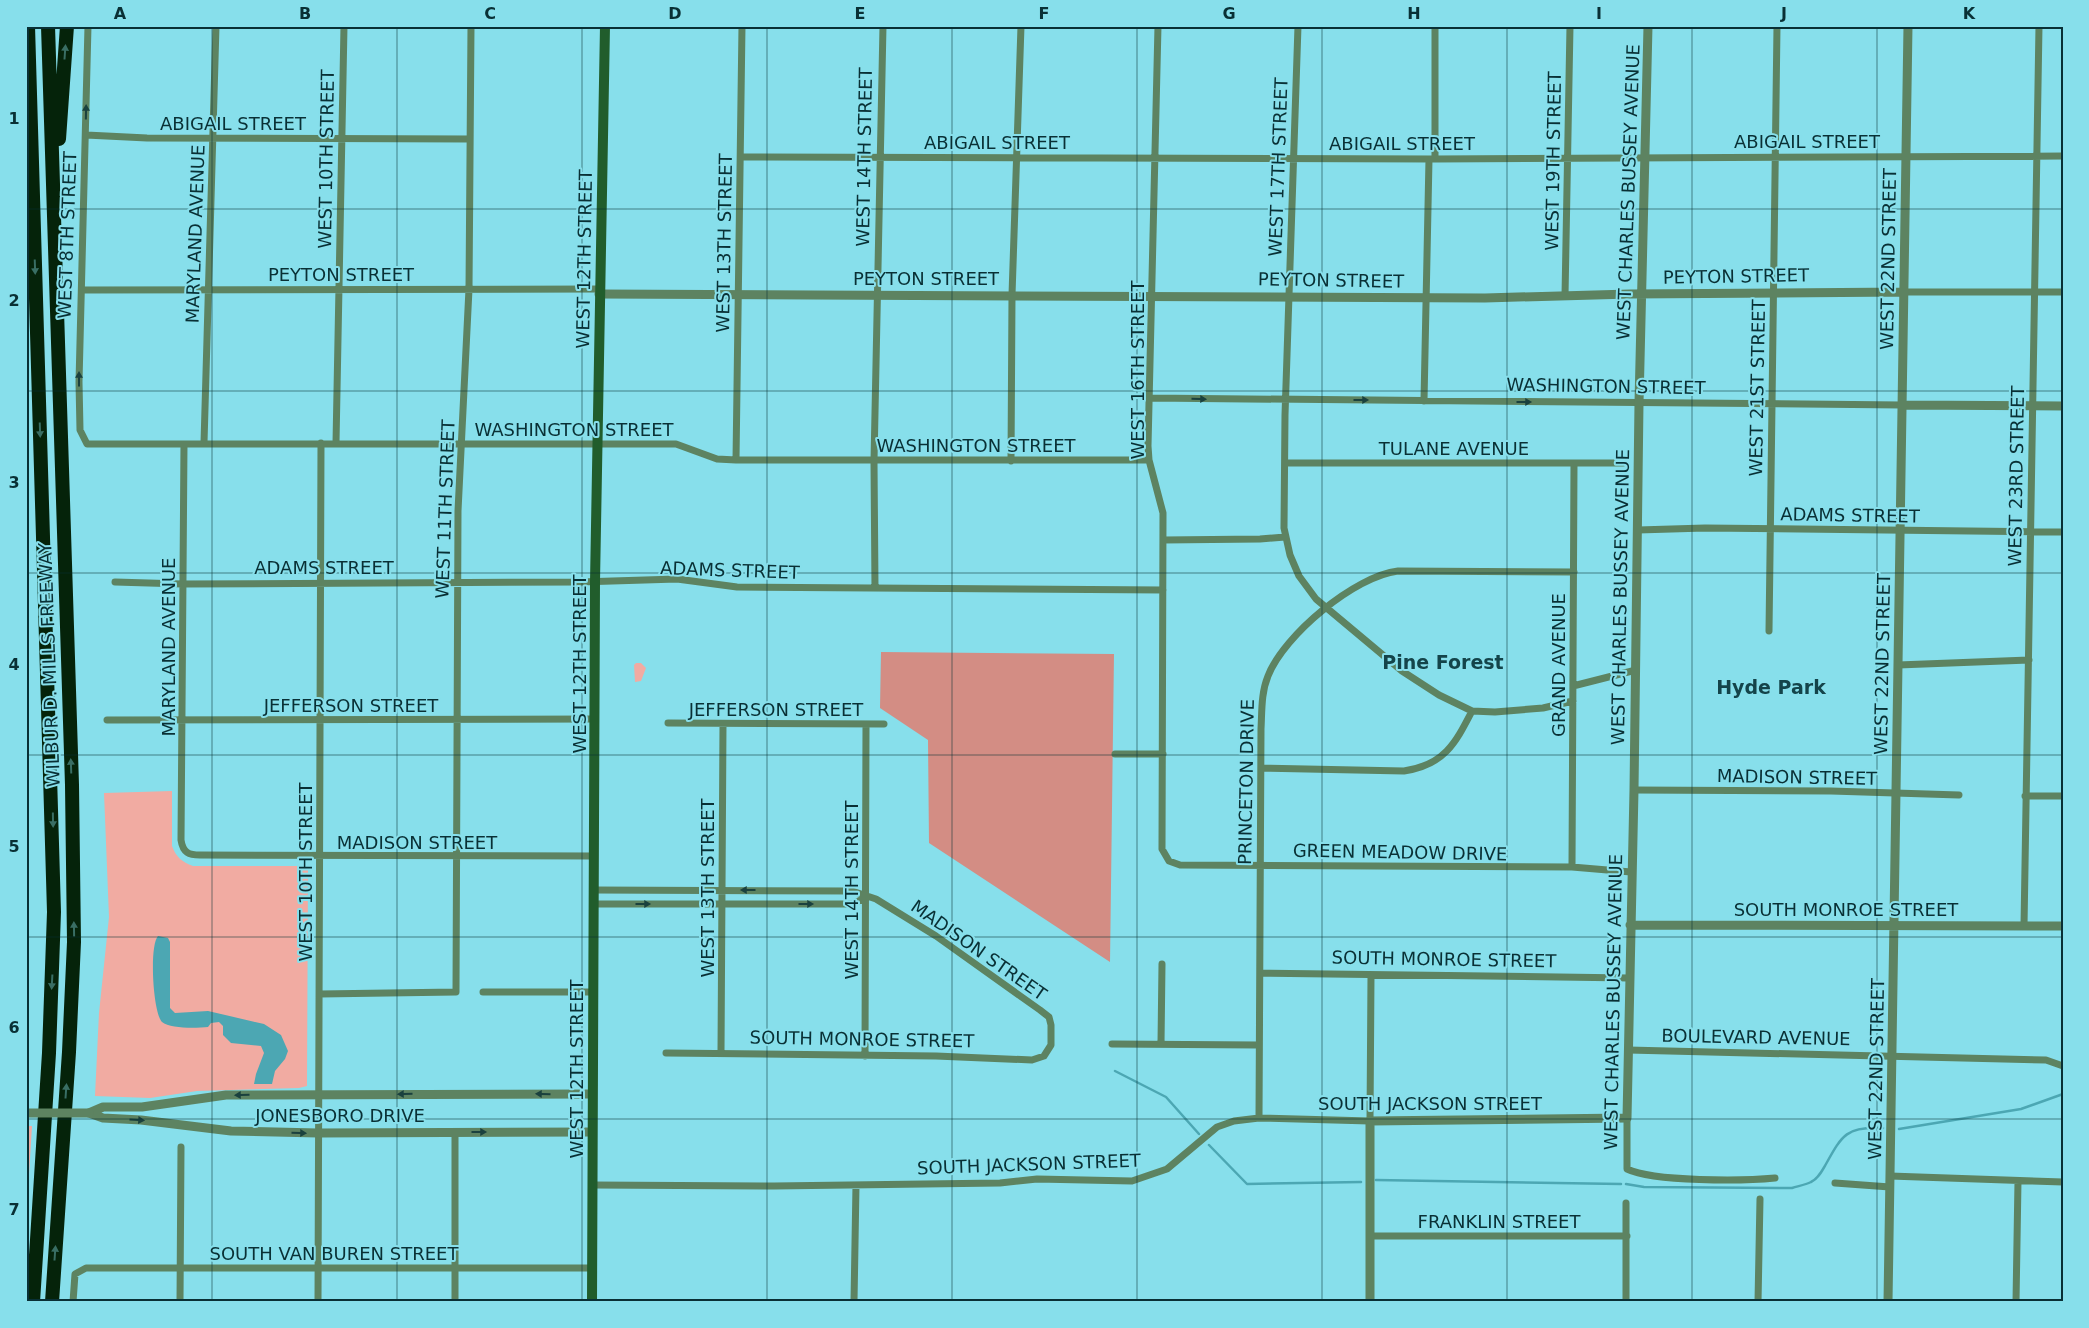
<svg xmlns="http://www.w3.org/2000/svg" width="2089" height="1328" font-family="'DejaVu Sans',sans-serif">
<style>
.green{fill:#f1aba2}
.forest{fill:#d38d84}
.water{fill:#4ca7b3}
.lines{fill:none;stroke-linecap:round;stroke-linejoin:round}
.stream{stroke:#4ca7b3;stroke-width:2.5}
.minor{stroke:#5d8361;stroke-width:7}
.tertiary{stroke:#5d8361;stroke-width:9}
.secondary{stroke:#215d2c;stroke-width:10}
.motorway{stroke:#05230a;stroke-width:14}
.tertiary-bridge{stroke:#5d8361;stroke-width:9}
.oneway{fill:#396e64}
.oneway2{fill:#1a413e}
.grid{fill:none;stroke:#093035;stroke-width:1;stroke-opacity:0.55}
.labels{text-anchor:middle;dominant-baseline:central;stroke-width:4;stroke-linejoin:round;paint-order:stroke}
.street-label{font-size:18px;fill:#093035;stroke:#87dfeb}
.neighbourhood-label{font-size:19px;font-weight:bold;fill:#14444a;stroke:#87dfeb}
.neatline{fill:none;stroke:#093035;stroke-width:2}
.grid-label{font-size:16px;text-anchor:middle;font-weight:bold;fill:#093035}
</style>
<rect width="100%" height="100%" fill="#87dfeb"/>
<!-- green -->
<path class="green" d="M636,663H641L646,668L641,681L635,682L634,665Z
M172,791V846C176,857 182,862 193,866H304L308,869L307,1086L299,1088L197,1091L150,1098L95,1096L99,1013L109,917L104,793Z
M26,1126H32L26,1223Z"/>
<!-- forest -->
<path class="forest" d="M881,652L1114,654L1110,962L929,843L928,740L880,708Z"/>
<!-- water -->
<path class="water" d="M158,936L168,938L170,942V1008L175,1013L208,1011L264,1024L281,1035L288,1051L285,1059L275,1071L272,1084H254L256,1074L264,1053L261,1046L231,1043L223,1035V1026L219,1022L211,1023L208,1027C197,1028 170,1029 162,1022C153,1013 149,946 158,936Z"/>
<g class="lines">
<!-- stream -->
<path class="stream" d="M1115,1071L1166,1097L1199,1134
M1899,1129L2021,1109L2063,1094
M1209,1145L1247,1184L1361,1182
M1376,1180L1621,1184
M1626,1184L1644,1187L1792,1188C1798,1186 1805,1185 1811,1182C1818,1179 1822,1171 1826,1164C1842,1135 1847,1126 1883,1128"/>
<!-- minor -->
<path class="minor" d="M88,26L79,382L80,430L87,444H676L717,459L736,460H1149
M1158,26L1148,446L1149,460L1163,513L1162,849L1169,861L1180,865L1572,867L1631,872
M1298,26L1285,415L1284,528L1290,555L1299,576L1316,599L1402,671L1439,695L1472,711L1495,712L1543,708L1573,701
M86,135L147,138L470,139
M741,157L1435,159L2063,156
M1435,159V26
M82,290L599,289
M1904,292H2063
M1565,296L1570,26
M1150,398L1902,405
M1424,401L1429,159
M204,443L216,26
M336,443L344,26
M184,444L181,840C183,853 189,855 200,855L594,856
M736,460L742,26
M1011,461L1012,295L1021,26
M1285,463H1623
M1638,530L1705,528L2063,532
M1164,540L1260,539L1285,537
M115,582L182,584L580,582L677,579L737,587L1163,590
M875,588L874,461L883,26
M1769,631L1777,26
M1898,665L2029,660
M1573,686L1636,670
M107,720L595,719
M668,723L884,724
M1115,754H1163
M1262,768L1404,771C1444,765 1455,744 1472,711
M1634,790L1831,791L1959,795
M2025,796H2063
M1572,867L1574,464
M594,890L852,891L876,899L936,936L1040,1010L1049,1017L1051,1025V1045L1044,1056L1032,1060L936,1056L666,1053
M594,904H853L866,897
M2024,926L2039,26
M1260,973L1629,978
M483,992H593
M320,994L456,992L458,511L469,289L471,26
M1112,1044L1258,1045
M1161,1044L1162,964
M1628,1050L2046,1060L2063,1066
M721,1053L723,724
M865,1056L866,724
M1259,1118L1261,729C1262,711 1261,693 1268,676C1284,635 1355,576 1398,571L1574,572
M1627,1118V1169C1654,1182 1744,1181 1775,1178
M455,1132V1302
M1890,1176L2063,1182
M1835,1183L1890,1187
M593,1185L774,1186L1000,1183L1037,1179L1132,1181L1167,1169L1217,1127L1234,1121L1259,1118L1370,1121L1371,975
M1626,1203V1302
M1370,1236H1627
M73,1302L75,1274L86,1268H591
M180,1302L181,1147
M318,1302L321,443
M854,1302L856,1185
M1758,1302L1760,1199
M2016,1302L2018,1181"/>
<!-- tertiary -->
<path class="tertiary" d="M599,294L1485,298L1630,294L1904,292
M1902,405L2063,406
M1630,925L2063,926
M89,1113L103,1118L141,1120L231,1131L318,1133L592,1132
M89,1113L103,1107H142L226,1095L592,1094
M1370,1302V1121L1627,1118L1634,790L1639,403L1648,26
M1888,1302L1908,26"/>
<!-- secondary -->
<path class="secondary" d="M592,1302L595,582L605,26"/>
<!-- motorway -->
<path class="motorway" d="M28,26L54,912L49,1053L33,1302
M48,26L72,785L74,942L69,1052L52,1302
M59,139L67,26"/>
<!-- tertiary-bridge -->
<path class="tertiary-bridge" d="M26,1113H89"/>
</g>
<!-- one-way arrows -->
<defs><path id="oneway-solid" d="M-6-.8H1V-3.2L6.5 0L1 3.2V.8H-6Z" transform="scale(1.25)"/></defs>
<g class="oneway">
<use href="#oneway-solid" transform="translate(65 52) rotate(-86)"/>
<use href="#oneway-solid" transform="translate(35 267) rotate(88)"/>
<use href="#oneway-solid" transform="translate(40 430) rotate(88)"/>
<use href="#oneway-solid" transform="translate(71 766) rotate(-92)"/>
<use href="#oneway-solid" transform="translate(53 820) rotate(89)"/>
<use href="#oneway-solid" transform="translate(74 929) rotate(-91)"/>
<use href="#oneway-solid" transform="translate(52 982) rotate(93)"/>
<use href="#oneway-solid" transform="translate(66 1091) rotate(-86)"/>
<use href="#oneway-solid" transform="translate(55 1253) rotate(-86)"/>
</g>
<g class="oneway2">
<use href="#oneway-solid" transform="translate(86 112) rotate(-89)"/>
<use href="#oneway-solid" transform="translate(79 379) rotate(-90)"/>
<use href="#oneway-solid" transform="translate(1199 399) rotate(1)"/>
<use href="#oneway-solid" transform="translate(1361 400)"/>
<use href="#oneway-solid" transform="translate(1524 402)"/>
<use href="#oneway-solid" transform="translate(748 890) rotate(-180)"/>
<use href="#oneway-solid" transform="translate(643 904)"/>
<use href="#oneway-solid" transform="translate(806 904)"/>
<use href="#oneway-solid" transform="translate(405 1094) rotate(179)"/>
<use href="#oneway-solid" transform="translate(543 1094) rotate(-179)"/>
<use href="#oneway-solid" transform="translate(242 1095) rotate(179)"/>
<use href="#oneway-solid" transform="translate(137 1120) rotate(4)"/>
<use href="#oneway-solid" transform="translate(479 1132)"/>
<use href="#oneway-solid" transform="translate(299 1133) rotate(1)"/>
</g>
<!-- grid -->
<path class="grid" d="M212,26V1302M397,26V1302M582,26V1302M767,26V1302M952,26V1302M1137,26V1302M1322,26V1302M1507,26V1302M1692,26V1302M1877,26V1302M26,209H2063M26,391H2063M26,573H2063M26,755H2063M26,937H2063M26,1119H2063"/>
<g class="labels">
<!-- street labels -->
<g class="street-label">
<text x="233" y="123">ABIGAIL STREET</text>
<text x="1807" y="141">ABIGAIL STREET</text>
<text x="997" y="142">ABIGAIL STREET</text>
<text x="1402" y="143">ABIGAIL STREET</text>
<text transform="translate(864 157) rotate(-89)">WEST 14TH STREET</text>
<text transform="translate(326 159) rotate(-89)">WEST 10TH STREET</text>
<text transform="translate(1553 161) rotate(-89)">WEST 19TH STREET</text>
<text transform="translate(1278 167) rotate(-88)">WEST 17TH STREET</text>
<text transform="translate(1628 192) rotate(-88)">WEST CHARLES BUSSEY AVENUE</text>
<text transform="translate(195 234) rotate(-88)">MARYLAND AVENUE</text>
<text transform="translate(67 235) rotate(-88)">WEST 8TH STREET</text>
<text transform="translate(724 243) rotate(-89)">WEST 13TH STREET</text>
<text transform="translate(584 259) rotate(-89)">WEST 12TH STREET</text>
<text transform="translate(1888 259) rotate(-89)">WEST 22ND STREET</text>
<text x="341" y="274">PEYTON STREET</text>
<text transform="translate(1736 276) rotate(-1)">PEYTON STREET</text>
<text x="926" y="278">PEYTON STREET</text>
<text transform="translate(1331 280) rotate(1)">PEYTON STREET</text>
<text transform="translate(1137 370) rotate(-90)">WEST 16TH STREET</text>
<text transform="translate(1606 386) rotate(1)">WASHINGTON STREET</text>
<text transform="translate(1757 388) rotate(-89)">WEST 21ST STREET</text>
<text x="574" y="429">WASHINGTON STREET</text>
<text x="976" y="445">WASHINGTON STREET</text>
<text x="1454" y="448">TULANE AVENUE</text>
<text transform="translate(2016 476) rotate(-89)">WEST 23RD STREET</text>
<text transform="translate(445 509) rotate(-88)">WEST 11TH STREET</text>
<text transform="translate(1850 515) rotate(1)">ADAMS STREET</text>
<text x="324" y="567">ADAMS STREET</text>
<text transform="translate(730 570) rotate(2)">ADAMS STREET</text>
<text transform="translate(1620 597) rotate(-89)">WEST CHARLES BUSSEY AVENUE</text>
<text transform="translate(168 647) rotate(-90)">MARYLAND AVENUE</text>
<text transform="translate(579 664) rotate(-90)">WEST 12TH STREET</text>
<text transform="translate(1882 664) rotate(-89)">WEST 22ND STREET</text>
<text transform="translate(49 665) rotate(-92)">WILBUR D. MILLS FREEWAY</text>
<text transform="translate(1558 665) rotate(-90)">GRAND AVENUE</text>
<text x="351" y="705">JEFFERSON STREET</text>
<text x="776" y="709">JEFFERSON STREET</text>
<text transform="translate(1797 777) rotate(1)">MADISON STREET</text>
<text transform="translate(1246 782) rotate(-89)">PRINCETON DRIVE</text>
<text x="417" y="842">MADISON STREET</text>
<text transform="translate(1400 852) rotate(1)">GREEN MEADOW DRIVE</text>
<text transform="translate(305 872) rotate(-90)">WEST 10TH STREET</text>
<text transform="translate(707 888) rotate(-90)">WEST 13TH STREET</text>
<text transform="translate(851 890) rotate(-90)">WEST 14TH STREET</text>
<text x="1846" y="909">SOUTH MONROE STREET</text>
<text transform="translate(979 950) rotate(35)">MADISON STREET</text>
<text transform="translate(1444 959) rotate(1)">SOUTH MONROE STREET</text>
<text transform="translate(1613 1002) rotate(-89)">WEST CHARLES BUSSEY AVENUE</text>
<text transform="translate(1756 1037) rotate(1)">BOULEVARD AVENUE</text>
<text transform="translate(862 1039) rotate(1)">SOUTH MONROE STREET</text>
<text transform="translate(576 1069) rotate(-90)">WEST 12TH STREET</text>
<text transform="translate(1876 1069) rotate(-89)">WEST 22ND STREET</text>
<text x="1430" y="1103">SOUTH JACKSON STREET</text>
<text x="340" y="1115">JONESBORO DRIVE</text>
<text transform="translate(1029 1164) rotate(-2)">SOUTH JACKSON STREET</text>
<text x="1499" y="1221">FRANKLIN STREET</text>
<text x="334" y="1253">SOUTH VAN BUREN STREET</text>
</g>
<!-- neighbourhood labels -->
<g class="neighbourhood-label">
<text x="1443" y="662">Pine Forest</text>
<text x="1771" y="687">Hyde Park</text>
</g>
</g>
<!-- border -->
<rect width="2089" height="1328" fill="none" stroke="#87dfeb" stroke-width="55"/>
<rect x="28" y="28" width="2034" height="1272" class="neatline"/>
<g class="grid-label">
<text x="120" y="19">A</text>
<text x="305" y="19">B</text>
<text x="490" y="19">C</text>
<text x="675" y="19">D</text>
<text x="860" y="19">E</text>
<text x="1044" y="19">F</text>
<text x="1229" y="19">G</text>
<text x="1414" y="19">H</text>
<text x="1599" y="19">I</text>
<text x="1784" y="19">J</text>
<text x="1969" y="19">K</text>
<text x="14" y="124">1</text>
<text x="14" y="306">2</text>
<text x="14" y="488">3</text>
<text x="14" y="670">4</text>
<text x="14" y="852">5</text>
<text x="14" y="1033">6</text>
<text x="14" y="1215">7</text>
</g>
</svg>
